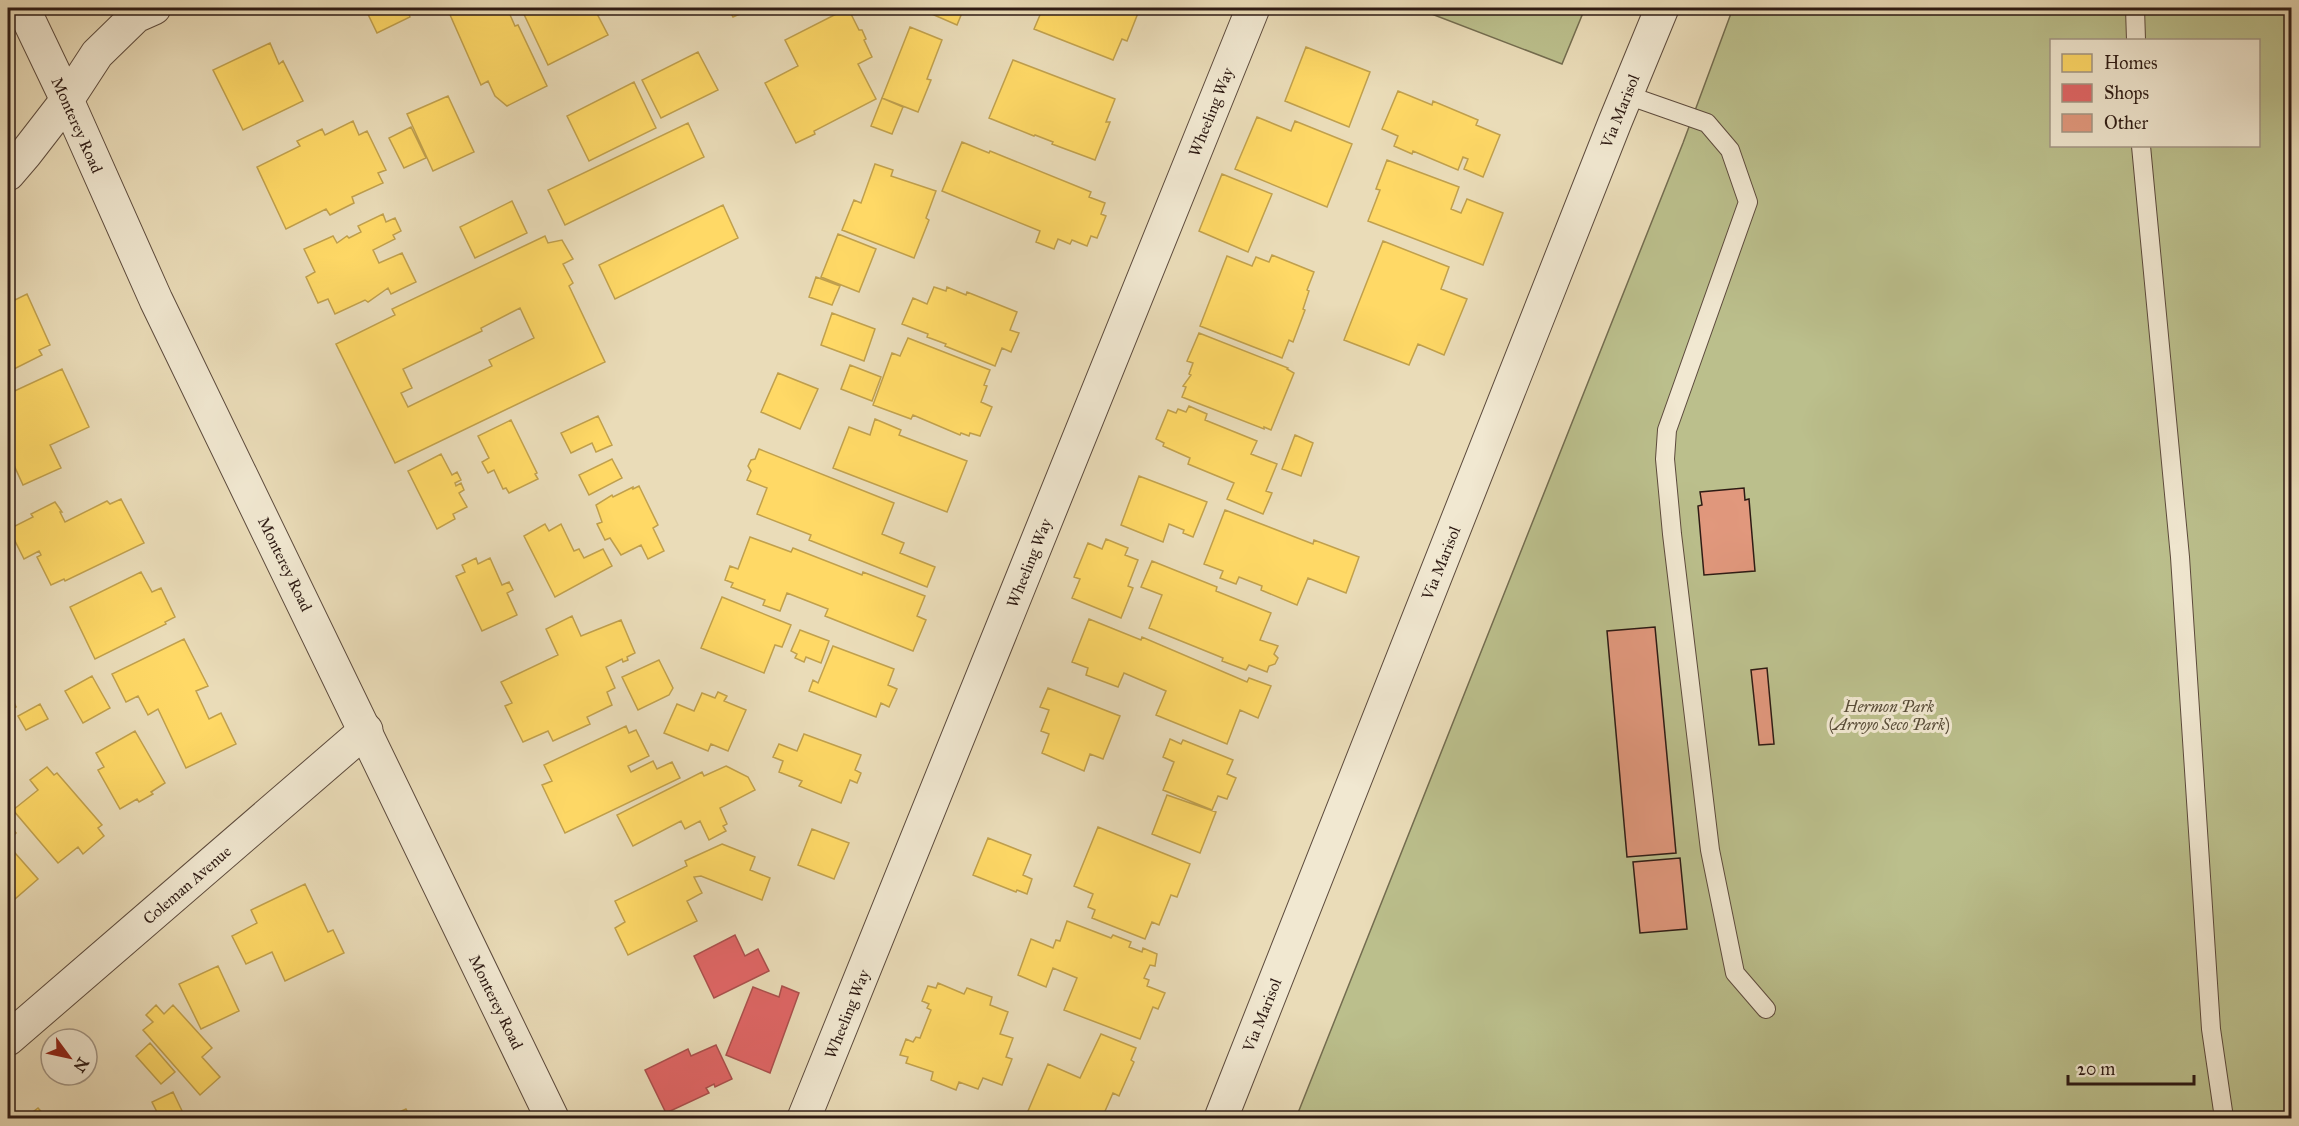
<svg xmlns="http://www.w3.org/2000/svg" width="2299" height="1126" font-family="'IM FELL Great Primer',serif">
<style>
.green{fill:#bbbf8c;stroke:#746d50;stroke-width:1.5;fill-rule:evenodd}
.homes{fill:#ffd966;stroke:#c0a04d;stroke-width:1.5;fill-rule:evenodd}
.shops{fill:#e06666;stroke:#ab504d;stroke-width:1.5}
.building{fill:#e1987d;stroke:#2e1b14;stroke-width:1.5}
.lines{fill:none;stroke-linecap:round;stroke-linejoin:round}
.service-casing{stroke:#5d4b3d;stroke-width:20}
.minor-casing{stroke:#5d4b3d;stroke-width:35}
.tertiary-casing{stroke:#5d4b3d;stroke-width:35}
.service{stroke:#f1e8d1;stroke-width:18}
.minor{stroke:#f1e8d1;stroke-width:33}
.tertiary{stroke:#f1e8d1;stroke-width:33}
.labels{text-anchor:middle;dominant-baseline:central;stroke-width:6;stroke-linejoin:round;paint-order:stroke}
.street-label{font-size:16px;fill:#2e1b14;stroke:#f1e8d1}
.park-label{font-size:16px;font-style:italic;fill:#584c38;stroke:#f1e8d1}
</style>
<rect width="100%" height="100%" fill="#eadcb8"/>
<filter id="stains"><feTurbulence type="fractalNoise" baseFrequency=".00333" numOctaves="4"/><feColorMatrix values="0 0 0 0 .2 0 0 0 0 .09 0 0 0 0 .02 0 0 0 .5 -.17"/></filter>
<radialGradient id="worn" r=".72"><stop offset=".6" stop-color="#630" stop-opacity="0"/><stop offset="1" stop-color="#630" stop-opacity=".3"/></radialGradient>
<!-- green -->
<path class="green" d="M1416,8H1585L1562,64Z
M1733,8H2291V1118H1296L1683,143ZM2052,40H2258V146H2052Z"/>
<!-- homes -->
<path class="homes" d="M365,8H406L410,17L377,33Z
M447,8H507L515,26L518,25L547,86L507,106L495,96L488,81L481,85Z
M521,8H594L608,35L548,65Z
M728,8H753L733,17Z
M848,8L859,30H862L866,39L864,40L872,57L858,64L876,99L814,131L815,134L796,143L765,83L798,66L785,40Z
M918,8H964L957,25Z
M1043,8H1140L1127,41L1122,39L1113,60L1034,29Z
M910,27L942,40L927,79L931,80L918,112L882,98Z
M270,43L279,64L283,61L303,101L243,130L213,70Z
M1306,47L1370,72L1349,127L1285,101Z
M698,52L718,90L661,118L642,80Z
M1013,60L1115,99L1106,122H1110L1095,160L1052,144L1053,142L1035,135L1034,136L989,118Z
M634,82L656,128L589,161L567,116Z
M1398,91L1432,105L1433,101L1478,120L1476,125L1500,135L1483,177L1464,169L1468,159L1463,157L1458,170L1413,151L1412,154L1394,146L1398,136L1382,129Z
M448,96L474,152L433,171L407,114Z
M882,98L903,107L892,134L871,126Z
M1257,117L1291,131L1295,121L1352,144L1327,207L1235,169Z
M353,121L359,135L367,131L386,170L378,173L383,183L352,197L354,203L330,215L326,209L286,229L257,167L300,146L297,141L322,129L325,135Z
M688,123L704,157L565,225L548,190Z
M411,127L426,158L404,168L389,138Z
M962,142L989,153L990,151L1091,192L1089,197L1105,203L1101,214L1106,216L1097,238L1091,236L1087,246L1072,240L1070,244L1058,239L1054,249L1036,242L1040,231L942,191Z
M1387,160L1459,187L1451,209L1461,213L1467,199L1503,213L1483,265L1368,221L1380,190L1376,189Z
M875,164L893,170L891,176L936,191L926,218L929,220L914,258L842,230L854,200L861,203Z
M1222,174L1272,194L1248,252L1199,231Z
M512,201L527,233L475,258L460,227Z
M723,205L738,238L615,299L599,265Z
M383,214L386,222L395,218L401,231L393,235L395,239L373,250L379,263L402,253L416,282L391,294L388,288L368,302L365,300L335,314L328,299L318,303L306,277L315,272L304,249L333,236L337,243L347,236L349,238L361,232L358,226Z
M838,234L876,249L859,292L821,277Z
M545,236L548,243L562,240L573,259L563,264L573,283L569,286L605,362L395,463L336,344L395,315L392,309ZM520,308L534,338L489,360L492,366L408,407L401,393L412,388L403,369L482,331L481,328Z
M1383,241L1449,267L1441,289L1467,299L1444,355L1418,344L1409,365L1344,340Z
M1272,255L1314,272L1307,290L1309,291L1303,309L1305,310L1293,342L1289,340L1282,358L1200,326L1227,256L1252,266L1256,257L1269,262Z
M816,277L840,286L832,305L809,297Z
M934,287L946,291L947,287L966,295L967,292L1017,312L1010,330L1019,333L1011,352L1002,348L995,366L945,346L946,344L927,337L928,334L902,324L913,298L927,304Z
M13,294L15,300L27,294L50,345L39,350L42,355L8,372V296Z
M832,313L875,329L864,361L821,345Z
M1199,333L1288,368L1287,369L1294,373L1271,430L1264,427V429L1182,397L1186,387L1183,386L1191,375L1189,374L1193,363L1187,361Z
M908,338L990,370L984,385L987,386L981,402L992,407L980,436L970,433L969,436L961,433L960,435L913,415L911,419L873,405L892,353L900,356Z
M850,365L881,377L872,401L841,389Z
M62,369L89,427L50,445L61,468L23,485L12,461L8,463V394Z
M778,373L818,389L800,429L761,412Z
M1189,406L1207,414L1205,420L1257,441L1251,454L1277,464L1266,491L1272,493L1263,514L1227,499L1234,483L1188,464L1190,458L1163,446L1164,443L1156,439L1168,410L1176,413L1178,409L1186,412Z
M598,416L612,445L596,452L592,443L571,453L561,433Z
M875,419L901,430L899,435L967,461L947,512L833,468L849,427L870,435Z
M511,420L537,473L535,474L538,479L509,493L506,488L503,489L494,470L488,473L482,462L489,458L478,436Z
M1295,435L1313,443L1301,476L1282,469Z
M759,449L894,503L882,534L904,543L900,553L935,567L927,587L809,540L811,535L757,514L767,488L747,480L751,471L748,466L751,460L755,459Z
M441,454L452,475L457,472L461,480L455,483L456,486L461,483L464,490L459,493L467,507L453,514L455,519L437,529L408,471Z
M612,459L622,478L589,495L579,475Z
M1139,476L1207,502L1193,537L1183,533L1184,530L1169,524L1163,542L1121,525Z
M639,486L658,525L653,528L664,551L648,559L641,545L621,555L610,538L605,540L597,524L602,522L596,505L612,495L613,497L633,487V489Z
M121,499L144,543L65,581L64,579L51,585L37,557L41,555L39,551L24,559L9,529L33,517L31,514L55,502L62,512H60L65,522L107,501L110,504Z
M1225,510L1313,544L1314,540L1359,557L1346,593L1308,578L1297,605L1261,590L1262,586L1239,577L1236,584L1220,578L1223,571L1204,564Z
M545,524L549,531L561,524L574,551L579,549L584,558L603,549L612,566L555,597L524,536Z
M750,537L791,552L793,548L862,575L863,572L925,596L917,616L926,620L913,651L825,616L828,609L787,593L780,611L763,605L765,600L731,587L733,583L725,580L730,566L738,569Z
M1106,539L1128,548L1125,555L1138,560L1128,586L1133,588L1121,618L1072,598L1080,579L1074,577L1088,543L1102,549Z
M476,558L478,564L490,558L502,585L509,582L513,590L507,593L517,615L482,631L456,576L465,572L462,565Z
M1152,561L1217,587L1216,591L1271,613L1260,640L1278,646L1274,654L1278,658L1275,664L1269,666L1267,672L1249,665L1246,670L1222,661L1223,658L1149,628L1162,595L1141,587Z
M141,572L152,592L161,588L175,617L165,622L166,624L95,659L70,607Z
M722,597L791,625L782,647L775,645L764,673L701,648Z
M572,616L581,636L621,620L635,653L627,657L628,660L623,662L622,659L606,667L615,688L607,692L612,705L587,717L590,724L553,741L548,731L523,742L505,706L512,703L501,682L558,655L546,629Z
M1089,619L1141,640L1142,637L1247,682L1249,678L1271,686L1258,718L1240,710L1227,744L1156,715L1166,691L1124,673L1118,687L1086,675L1088,668L1072,662Z
M800,630L829,641L821,663L806,657L804,662L795,658L797,654L791,651Z
M184,639L208,686L196,691L209,719L221,713L236,744L186,768L158,709L148,715L138,696L126,702L112,674Z
M833,646L894,669L888,685L897,689L889,707L881,703L876,717L809,691L813,680L818,683Z
M659,660L673,688L669,695L638,710L622,677Z
M92,676L110,708L83,723L65,691Z
M1048,688L1120,716L1103,759L1090,754L1084,771L1042,753L1049,734L1041,731L1049,710L1040,707Z
M8,689L16,707L8,711Z
M718,692L727,696L724,701L746,710L728,751L711,744L708,751L664,733L677,704L694,711L702,693L715,698Z
M40,704L48,719L26,730L18,716Z
M626,726L629,733L636,730L649,756L628,766L631,772L653,761L657,769L672,762L680,778L565,833L542,785L552,781L544,765Z
M135,731L165,783L151,792L153,794L139,802L137,799L120,809L98,770L104,767L96,753Z
M804,734L861,755L855,770L861,773L857,783L850,780L841,803L799,786L802,781L779,772L783,761L773,757L779,744L797,751Z
M1170,739L1181,744L1183,740L1233,760L1227,774L1236,778L1227,799L1218,796L1212,810L1163,790L1174,762L1163,757Z
M726,766L748,777L755,790L720,808L727,824L723,826L726,831L709,840L700,821L685,829L681,821L633,846L617,815L702,772L704,776Z
M47,767L54,775L57,773L102,825L98,828L104,836L83,854L78,847L58,863L13,810L38,790L30,780Z
M1167,795L1216,812L1200,853L1152,834Z
M8,818L14,825L11,827L16,833L8,841Z
M1098,827L1190,864L1177,897L1171,895L1159,925L1152,922L1145,939L1092,918L1095,910L1088,907L1093,894L1074,886Z
M812,829L849,843L834,879L798,865Z
M988,838L1031,855L1023,875L1032,879L1027,894L1017,890L1016,892L973,875Z
M722,844L755,857L750,870L770,878L762,900L701,876L694,877L702,893L687,901L697,921L628,955L615,928L625,922L615,901L687,866L685,861Z
M8,845L38,879L8,905Z
M305,884L328,932L333,930L344,953L285,981L272,952L246,964L232,936L257,923L251,910Z
M1067,921L1111,938L1113,935L1131,942L1129,947L1142,952L1143,948L1157,954L1155,966L1150,965L1144,978L1149,980L1147,986L1165,993L1158,1009L1153,1007L1140,1039L1064,1010L1077,978L1053,968L1046,987L1018,975L1031,939L1053,948L1056,940L1060,941Z
M218,966L239,1011L201,1029L179,984Z
M938,983L964,994L967,988L992,997L990,1005L1008,1012L1000,1034L1013,1038L1006,1057L1012,1059L1002,1085L983,1078L978,1089L959,1082L956,1090L931,1080L933,1072L906,1063L908,1057L900,1055L906,1039L913,1042L916,1037L920,1038L931,1010L927,1008L929,1004L922,1001L928,986L936,988Z
M156,1005L164,1014L173,1005L212,1048L202,1057L220,1077L200,1095L143,1030L153,1022L146,1015Z
M1101,1034L1136,1048L1131,1060L1134,1062L1119,1096L1113,1093L1102,1118H1025L1048,1064L1080,1078Z
M150,1043L175,1072L161,1084L136,1056Z
M173,1092L185,1117L160,1118L152,1102Z
M38,1108L47,1118H25Z
M406,1109L411,1118H386Z"/>
<!-- shops -->
<path class="shops" d="M735,935L745,956L758,949L769,971L714,998L694,956Z
M782,986L799,993L770,1073L726,1055L753,987L779,997Z
M716,1045L732,1079L715,1087L714,1084L706,1088L709,1093L666,1113L645,1070L688,1049L691,1056Z"/>
<!-- building -->
<path class="building" d="M1744,488L1745,500L1749,499L1755,571L1704,575L1698,506L1702,505L1700,492Z
M1655,627L1676,853L1627,857L1607,631Z
M1767,668L1774,744L1759,745L1751,670Z
M1680,858L1687,929L1640,933L1633,862Z"/>
<g class="lines">
<defs>
<path id="service" d="M2135,8L2136,40
M1627,95L1707,123L1730,150L1748,202L1667,430L1665,459L1672,534L1710,850L1735,973L1766,1009
M2141,146L2180,557L2211,1029L2224,1118"/>
<path id="minor" d="M8,174L26,153L67,100L97,54L136,16L154,8
M8,1039L366,730
M804,1118L1253,8"/>
<path id="tertiary" d="M23,8L67,100L156,300L552,1118
M1221,1118L1615,122L1662,8"/>
</defs>
<!-- service casing -->
<use href="#service" class="service-casing"/>
<!-- minor casing -->
<use href="#minor" class="minor-casing"/>
<!-- tertiary casing -->
<use href="#tertiary" class="tertiary-casing"/>
<!-- service -->
<use href="#service" class="service"/>
<!-- minor -->
<use href="#minor" class="minor"/>
<!-- tertiary -->
<use href="#tertiary" class="tertiary"/>
</g>
<g class="labels">
<!-- street labels -->
<g class="street-label">
<text transform="translate(1620 111) rotate(-68)">Via Marisol</text>
<text transform="translate(1211 112) rotate(-68)">Wheeling Way</text>
<text transform="translate(77 125) rotate(66)">Monterey Road</text>
<text transform="translate(1029 563) rotate(-68)">Wheeling Way</text>
<text transform="translate(1441 563) rotate(-68)">Via Marisol</text>
<text transform="translate(285 564) rotate(64)">Monterey Road</text>
<text transform="translate(187 885) rotate(-41)">Coleman Avenue</text>
<text transform="translate(496 1002) rotate(64)">Monterey Road</text>
<text transform="translate(847 1014) rotate(-68)">Wheeling Way</text>
<text transform="translate(1262 1015) rotate(-68)">Via Marisol</text>
</g>
<!-- park labels -->
<g class="park-label">
<text x="1889" y="706">Hermon Park<tspan x="1889" dy="18">(Arroyo Seco Park)</tspan></text>
</g>
</g>
<!-- margin -->
<rect width="2299" height="1126" fill="none" stroke="#eadcb8" stroke-width="30"/>
<rect x="9" y="9" width="2281" height="1108" fill="none" stroke="#2e1b14" stroke-width="3"/>
<rect x="15" y="15" width="2269" height="1096" fill="none" stroke="#2e1b14" stroke-width="1.5"/>
<!-- legend -->
<rect x="2050" y="39" width="210" height="108" fill="#f1e8d1" stroke="#a39685" stroke-width="1.5"/>
<rect x="2062" y="54" width="30" height="18" fill="#ffd966" stroke="#a39685" stroke-width="1.5"/>
<text x="2104" y="69" font-size="18" fill="#2e1b14">Homes</text>
<rect x="2062" y="84" width="30" height="18" fill="#e06666" stroke="#a39685" stroke-width="1.5"/>
<text x="2104" y="99" font-size="18" fill="#2e1b14">Shops</text>
<rect x="2062" y="114" width="30" height="18" fill="#e1987d" stroke="#a39685" stroke-width="1.5"/>
<text x="2104" y="129" font-size="18" fill="#2e1b14">Other</text>
<!-- north arrow -->
<g transform="translate(69 1057) rotate(123)"><circle r="28" fill="#f1e8d1" stroke="#a39685" stroke-width="1.5"/>
<path d="M0-4.5L10 22L0 15L-10 22Z" fill="#8f2418"/>
<text y="-9" font-size="16" font-weight="bold" text-anchor="middle" fill="#2e1b14">N</text>
</g>
<!-- scale -->
<path d="M2068 1075v9h126v-9" fill="none" stroke="#2e1b14" stroke-width="3"/>
<text x="2077" y="1075" font-size="18" fill="#2e1b14" stroke="#f1e8d1" stroke-width="4.5" paint-order="stroke">20 m</text>
<rect width="100%" height="100%" filter="url(#stains)"/>
<rect width="100%" height="100%" fill="url(#worn)"/>
</svg>
